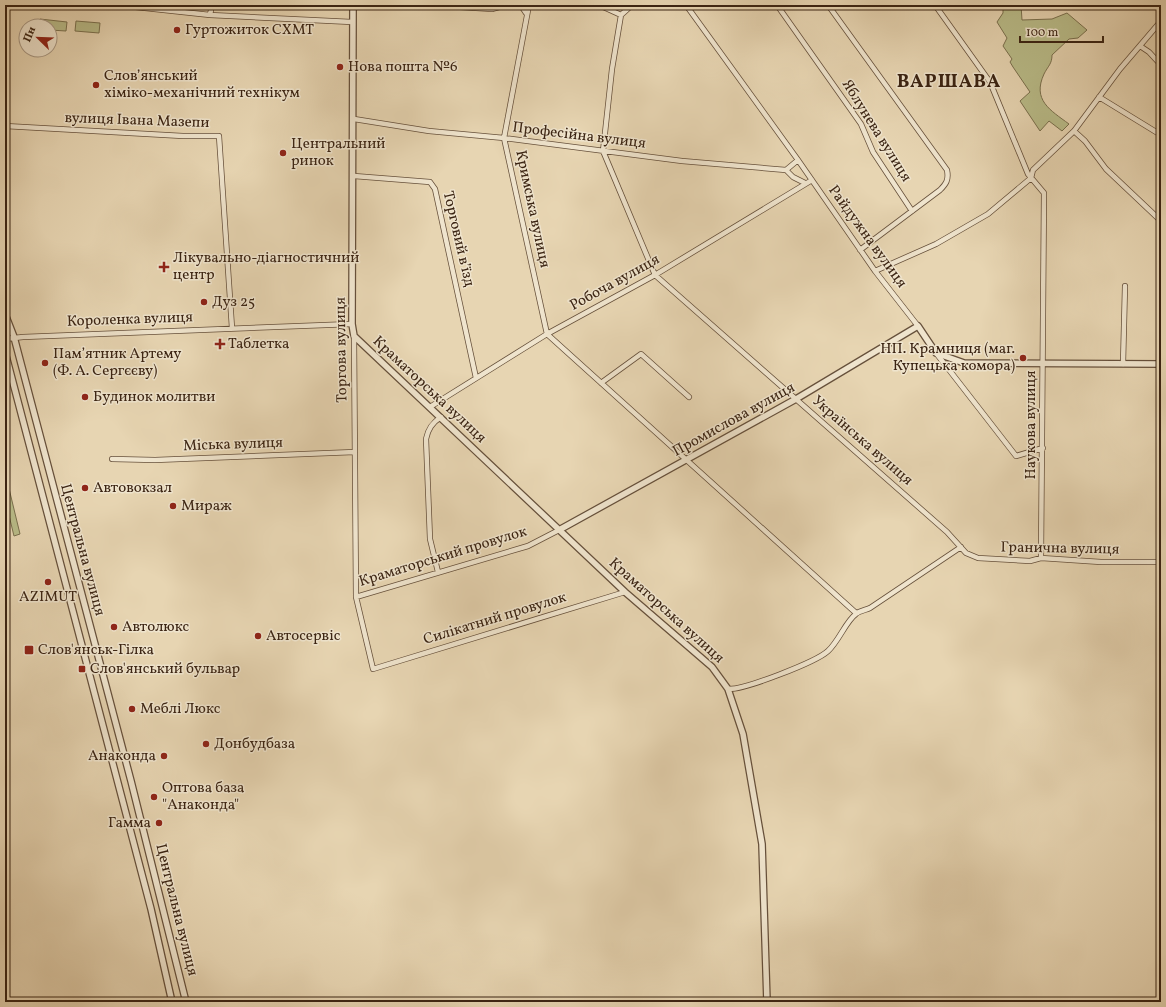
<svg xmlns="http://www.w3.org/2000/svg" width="1166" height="1007" font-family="Vollkorn,serif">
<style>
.green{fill:#b9bc89;stroke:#7a704e}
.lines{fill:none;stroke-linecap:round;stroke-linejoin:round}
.minor-casing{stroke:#66503b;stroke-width:6}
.tertiary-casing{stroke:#66503b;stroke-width:8}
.minor{stroke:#efe4cd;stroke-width:4.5}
.tertiary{stroke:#efe4cd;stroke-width:5.5}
.poi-dot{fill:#8f2418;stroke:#efe4cd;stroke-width:1.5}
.labels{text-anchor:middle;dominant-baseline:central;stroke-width:3;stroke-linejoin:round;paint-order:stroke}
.poi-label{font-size:15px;fill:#3b2413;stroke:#efe4cd;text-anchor:start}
.street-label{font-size:15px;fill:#3b2413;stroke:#efe4cd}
.district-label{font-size:19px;font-weight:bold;letter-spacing:1px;fill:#3b2413;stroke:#efe4cd}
</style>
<rect width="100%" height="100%" fill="#e7d5b2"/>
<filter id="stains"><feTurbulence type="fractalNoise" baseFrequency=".005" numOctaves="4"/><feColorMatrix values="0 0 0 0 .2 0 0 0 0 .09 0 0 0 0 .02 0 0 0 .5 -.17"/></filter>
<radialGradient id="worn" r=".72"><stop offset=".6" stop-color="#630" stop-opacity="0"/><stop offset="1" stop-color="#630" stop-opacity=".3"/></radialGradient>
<!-- green -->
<path class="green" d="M1003,5H1021L1022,20L1052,19L1067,13L1087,30L1078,38L1069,39L1052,55C1052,64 1048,66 1044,74C1032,100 1050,110 1069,124L1062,131L1049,121L1040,131L1020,101L1030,92L1013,67L1010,62L1012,59L1003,46L1007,38L997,22L1003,13Z
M40,19L67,22L66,31L50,30V26H40Z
M76,21L100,23L99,33L75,31Z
M5,472L20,534L14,536L5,499Z"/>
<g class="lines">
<defs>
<path id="minor" d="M117,5L210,15L352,22
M428,5L492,9L506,5
M510,5L522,7L526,13
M529,5L504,138L547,334L856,613
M599,5L621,15
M632,5L621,15L612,69L603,151L655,275L947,532L966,553L978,558L1030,561L1041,558L1101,562H1161
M686,5L798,160L875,271L918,326
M777,5L861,124L873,152L912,211
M828,5L947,170C949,180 946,184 940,190L860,250
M935,5L990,82L1028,174L1044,193L1041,558
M210,15L212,5
M1140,46L1149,52L1161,65
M1099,97L1161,135
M354,119L429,131L504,138L682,161L786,170L798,160
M5,126L183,136H219L232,328
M1074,131L1085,141L1106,169L1161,221
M786,170L793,177L805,183
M354,176L430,182L435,189L476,378
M875,271L936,244L988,214L1031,178L1033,170L1074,131L1120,69L1161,21
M354,336L356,597L373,669L625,592
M5,339L23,337L352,324
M936,353L1016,456L1043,448
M1123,364L1125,286
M601,383L641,354L689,397
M430,407L547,334L655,275L812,180
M112,459L155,460L355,452
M1160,562L1161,533
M438,572L430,539L426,439C428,429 432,423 441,417
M356,597L528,546L559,530
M728,689C744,690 816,662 828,651C839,641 846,621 856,614C859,611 866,610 870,608L961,547"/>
<path id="tertiary" d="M353,5L352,324L354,336L625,592L712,667L728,689L743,734L762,844L767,1002
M5,314L14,337L131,781L186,1002
M5,352L151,909L172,1002
M559,530L796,399L918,326L936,353L964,363L1161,364"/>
</defs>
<!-- minor casing -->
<use href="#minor" class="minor-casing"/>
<!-- tertiary casing -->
<use href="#tertiary" class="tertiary-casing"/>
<!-- minor -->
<use href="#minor" class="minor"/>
<!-- tertiary -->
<use href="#tertiary" class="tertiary"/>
</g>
<!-- markers -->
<g class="poi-dot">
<circle cx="177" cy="30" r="4"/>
<circle cx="340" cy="67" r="4"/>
<circle cx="96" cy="85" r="4"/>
<circle cx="283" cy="153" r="4"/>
<path d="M162 261h4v4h4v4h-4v4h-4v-4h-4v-4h4z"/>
<circle cx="204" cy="302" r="4"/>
<path d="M218 338h4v4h4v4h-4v4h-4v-4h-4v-4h4z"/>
<circle cx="1023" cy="358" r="4"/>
<circle cx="45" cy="363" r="4"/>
<circle cx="85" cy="397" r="4"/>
<circle cx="85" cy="488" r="4"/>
<circle cx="173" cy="506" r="4"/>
<circle cx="48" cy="582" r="4"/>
<circle cx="114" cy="627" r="4"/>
<circle cx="258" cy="636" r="4"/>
<rect x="24" y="645" width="10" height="10" rx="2"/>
<rect x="78" y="665" width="8" height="8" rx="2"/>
<circle cx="132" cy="709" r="4"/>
<circle cx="206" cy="744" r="4"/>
<circle cx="164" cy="756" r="4"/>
<circle cx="154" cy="797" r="4"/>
<circle cx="159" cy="823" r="4"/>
</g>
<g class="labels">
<!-- poi labels -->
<g class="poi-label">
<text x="185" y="30">Гуртожиток СХМТ</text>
<text x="348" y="67">Нова пошта №6</text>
<text x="104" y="76">Слов’янський<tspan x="104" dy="17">хіміко-механічний технікум</tspan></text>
<text x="291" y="144">Центральний<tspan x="291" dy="17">ринок</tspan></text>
<text x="173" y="258">Лікувально-діагностичний<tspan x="173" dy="17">центр</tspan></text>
<text x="212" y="302">Дуз 25</text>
<text x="228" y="344">Таблетка</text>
<text x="1015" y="349" text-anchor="end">НП. Крамниця (маг.<tspan x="1015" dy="17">Купецька комора)</tspan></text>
<text x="53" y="354">Пам’ятник Артему<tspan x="53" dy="17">(Ф. А. Сергєєву)</tspan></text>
<text x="93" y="397">Будинок молитви</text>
<text x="93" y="488">Автовокзал</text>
<text x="181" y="506">Мираж</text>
<text x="48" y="597" text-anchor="middle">AZIMUT</text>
<text x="122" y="627">Автолюкс</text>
<text x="266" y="636">Автосервіс</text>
<text x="38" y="650">Слов'янськ-Гілка</text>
<text x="90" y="669">Слов'янський бульвар</text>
<text x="140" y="709">Меблі Люкс</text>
<text x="214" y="744">Донбудбаза</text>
<text x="156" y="756" text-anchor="end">Анаконда</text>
<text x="162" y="788">Оптова база<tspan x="162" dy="17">"Анаконда"</tspan></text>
<text x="151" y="823" text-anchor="end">Гамма</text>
</g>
<!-- street labels -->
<g class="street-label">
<text transform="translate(137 121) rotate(2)">вулиця Івана Мазепи</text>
<text transform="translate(876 131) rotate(58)">Яблунева вулиця</text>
<text transform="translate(579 136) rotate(7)">Професійна вулиця</text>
<text transform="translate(532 209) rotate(78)">Кримська вулиця</text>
<text transform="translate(867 237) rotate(54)">Райдужна вулиця</text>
<text transform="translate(458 239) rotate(77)">Торговий в’їзд</text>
<text transform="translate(615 283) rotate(-29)">Робоча вулиця</text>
<text transform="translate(130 320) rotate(-2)">Короленка вулиця</text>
<text transform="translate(342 350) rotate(-91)">Торгова вулиця</text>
<text transform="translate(429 390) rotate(43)">Краматорська вулиця</text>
<text transform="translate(734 420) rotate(-29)">Промислова вулиця</text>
<text transform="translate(1031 425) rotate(-90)">Наукова вулиця</text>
<text transform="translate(862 441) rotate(41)">Українська вулиця</text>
<text transform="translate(233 445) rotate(-2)">Міська вулиця</text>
<text transform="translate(1060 549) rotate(1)">Гранична вулиця</text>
<text transform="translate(82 550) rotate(75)">Центральна вулиця</text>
<text transform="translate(443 557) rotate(-17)">Краматорський провулок</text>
<text transform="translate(666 611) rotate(42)">Краматорська вулиця</text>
<text transform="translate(495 619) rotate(-17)">Силікатний провулок</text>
<text transform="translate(176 910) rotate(76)">Центральна вулиця</text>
</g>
<!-- district labels -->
<g class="district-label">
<text x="949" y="82">ВАРШАВА</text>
</g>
</g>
<!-- margin -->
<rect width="1166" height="1007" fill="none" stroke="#e7d5b2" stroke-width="20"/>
<rect x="6" y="6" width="1154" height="995" fill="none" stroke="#3b2413" stroke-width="2"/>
<rect x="10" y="10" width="1146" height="987" fill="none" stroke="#3b2413"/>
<!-- north arrow -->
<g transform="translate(38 38) rotate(293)"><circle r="19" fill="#efe4cd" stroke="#a79783"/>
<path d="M0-3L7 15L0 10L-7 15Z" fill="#8f2418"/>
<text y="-6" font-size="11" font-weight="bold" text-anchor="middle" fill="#3b2413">Пн</text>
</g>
<!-- scale -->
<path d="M1020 36v6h83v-6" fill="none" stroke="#3b2413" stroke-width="2"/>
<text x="1026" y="36" font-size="12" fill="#3b2413" stroke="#efe4cd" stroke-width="3" paint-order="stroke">100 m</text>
<rect width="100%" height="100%" filter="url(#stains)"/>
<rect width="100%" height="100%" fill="url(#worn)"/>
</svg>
